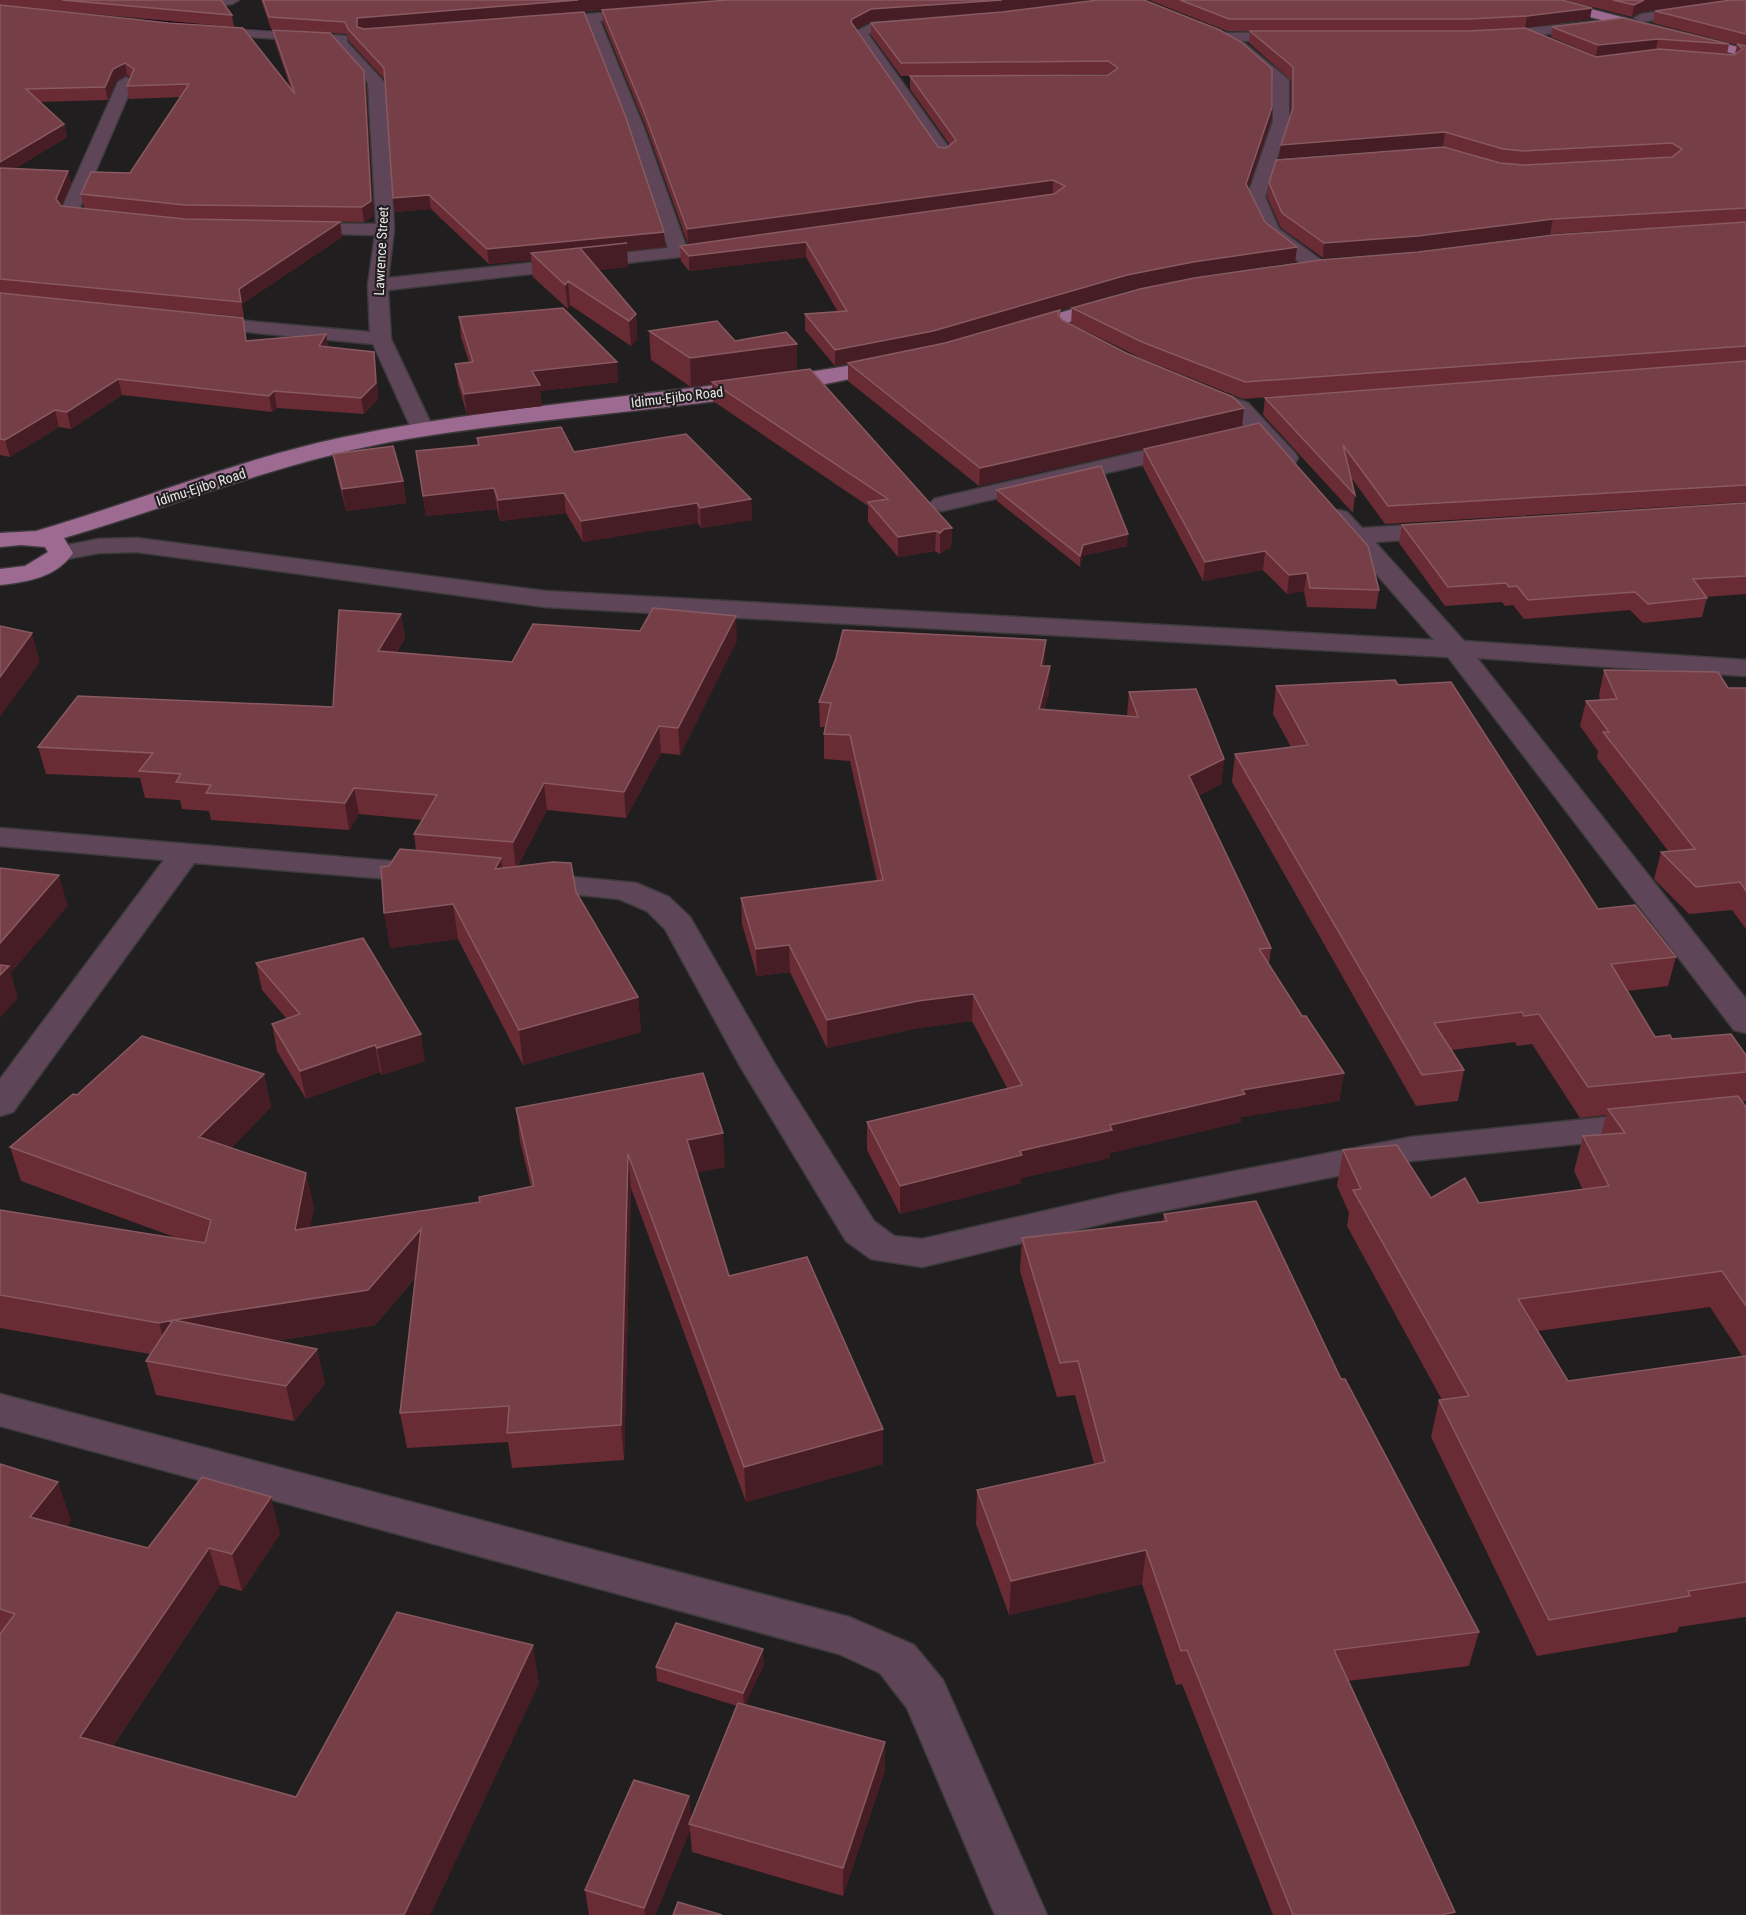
<svg xmlns="http://www.w3.org/2000/svg" width="1746" height="1915" font-family="'Roboto Condensed',sans-serif">
<style>
.lines{fill:none;stroke-linecap:round;stroke-linejoin:round}
.stream{fill:#13001c;fill-rule:evenodd}
.minor-casing{stroke:#3d3a3b;stroke-width:3}
.major-casing{stroke:#3d3a3b;stroke-width:3}
.minor{fill:#5e4658;fill-rule:evenodd}
.major{fill:#9d6b91;fill-rule:evenodd}
.wall{fill:#692b34;fill-rule:evenodd}
.shaded-wall{fill:#461d24}
.building{fill:#763f48;stroke:#885961;stroke-width:1.5}
.labels{text-anchor:middle;dominant-baseline:central;stroke-width:4.5;stroke-linejoin:round;paint-order:stroke}
.far-street-label{font-size:14px;fill:#e9e6e7;stroke:#211e1f}
</style>
<rect width="100%" height="100%" fill="#211e1f"/>
<g class="lines">
<!-- stream -->
<path class="stream" d="M145,19L194,23L197,25L194,27L143,22Z
M225,26L290,31L293,33L290,35L223,29Z"/>
<defs>
<path id="minor" d="M187,0H239L232,4L177,9L170,5L172,2Z
M1738,0H1746V7L1641,22L1634,18L1641,14Z
M648,9L655,13L653,16L600,21L644,128L686,246L732,243L734,247L732,251L388,290L391,339L434,430L431,435H415L412,430L373,344L195,327L192,323L195,319L202,317L370,332L368,285L375,235L297,233L288,228L297,223L376,224L368,83L333,42L200,34L193,30L195,27L347,36V42L384,82L389,129L394,230L388,278L668,248L628,128L587,22L541,26L534,22L541,18Z
M917,20L924,24L922,27L875,31L868,34L954,155L946,160L940,159L853,33L872,23Z
M1597,21L1602,22V28L1491,40L1484,36L1491,32Z
M1295,32L1300,33V39L1242,41L1289,80V121L1276,161L1318,158L1326,163L1318,168L1273,172L1265,197L1279,229L1325,263L1327,267L1325,271H1311L1265,236L1247,197L1273,121V81L1232,47V41L1220,40L1218,37L1225,33Z
M126,77L134,82L79,210L107,214L116,219L107,224L64,218L61,210L118,82Z
M1204,387L1248,403L1295,453L1298,458L1295,463H1279L1232,413L1196,398L1193,393L1196,388Z
M1185,441L1193,443L1196,448L1193,453L942,511L934,509L930,504L934,499L942,497Z
M1339,510L1347,512L1362,528L1446,523L1455,525L1458,530L1455,535L1446,537L1375,542L1464,641L1746,660V676L1477,658L1746,999V1033L1734,1030L1448,657L545,607L137,552L99,553L61,560L52,558L49,553L52,548L99,539L137,538L545,591L1434,640L1331,522L1327,517L1331,512Z
M0,828L426,864L437,866L442,873L437,880L426,882L194,863L13,1112L0,1116V1079L164,860L0,846Z
M532,873L636,883L669,897L690,917L776,1066L874,1221L894,1236L922,1239L1123,1193L1411,1137L1646,1113L1659,1116L1664,1125L1659,1134L1646,1137L1411,1161L1123,1219L922,1267L871,1259L846,1241L740,1066L665,929L647,911L619,899L521,889L516,882L521,875Z
M0,1394L849,1617L914,1645L943,1680L1047,1915H995L907,1708L880,1673L839,1654L0,1426Z"/>
<path id="major" d="M1533,0H1556L1746,49V57L1535,3Z
M1113,297L1120,299L1123,303L1120,307L1019,337L1012,335L1009,331L1012,327Z
M891,358L898,360L901,364L898,368C740,408 574,412 413,438C290,458 183,503 64,538L73,553C57,577 28,582 0,585V569L25,566L48,552L45,547L21,545L0,547V533L36,531C139,501 239,459 344,437C525,400 710,393 891,358Z"/>
</defs>
<!-- minor casing -->
<use href="#minor" class="minor-casing"/>
<!-- major casing -->
<use href="#major" class="major-casing"/>
<!-- minor -->
<use href="#minor" class="minor"/>
<!-- major -->
<use href="#major" class="major"/>
</g>
<!-- wall -->
<path class="wall" d="M0,0H154L153,1L232,15L234,27L38,9L291,89L275,42L273,30L364,71L366,84L373,216L364,222L188,219L84,208L81,194L130,173L181,97L129,99L127,86L130,77L127,75L116,81L108,100L40,102L64,124L67,137L16,168L68,171L71,184L62,206L185,219L340,222L342,237L242,304L244,317L66,300L247,341L326,334L328,347L374,352L376,368L378,399L364,414L277,408L272,412L122,395L71,429L59,427L10,457L0,455Z
M261,0H717L555,14L665,247L627,251L628,267L598,270L636,314L637,339L631,346L570,305L568,309L533,277L531,260L489,264L431,209L395,212L393,198L385,80L349,41L347,34L271,29Z
M1149,0H1562L1590,19L1525,28L1467,31H1227Z
M1565,0H1729L1641,12L1632,17Z
M1746,0V502L1385,524L1350,476L1355,495L1353,513L1263,415L1265,398L1649,369L1243,399L1141,358L1071,324L1072,308L1418,252L1700,225L1550,234L1416,251L1323,258L1281,228L1267,197L1269,183L1500,163L1524,165L1670,157H1669L1521,165L1500,163L1443,146L1279,158L1291,113V80L1249,43L1250,31L1596,57L1656,49L1596,56L1551,37L1552,27L1729,44L1727,54L1734,55L1735,54L1737,45L1653,23L1655,11Z
M602,10L1001,12L871,21L856,29L938,147L946,148L950,145L910,89V76L1109,75L1107,74L901,76L871,35V23L1002,12L1271,121L1248,188L1265,222L1297,247L1295,262L1192,277L1126,291L966,337L1060,310V317L1062,320L1126,353L1244,408L1242,426L979,486L848,381V364L835,366L805,330V314L838,312L806,257L689,271L681,261L680,246L1053,194L688,244L646,127L603,22Z
M459,317L618,382L540,391L542,406L467,415L458,384L455,364L469,362L461,337Z
M649,331L735,341L797,371L952,528L951,548L944,550L940,554L935,551L898,557L868,522V506L713,401L712,384L691,387L651,360Z
M477,438L574,452L751,499L752,520L701,528L698,523L583,542L566,513L500,521L497,509L426,516L419,471L478,445Z
M1144,449L1379,590L1376,609L1307,607L1304,591L1287,594L1263,570L1203,581L1143,467Z
M333,454L403,481L406,503L346,511L337,475Z
M997,490L1127,546L1082,556L1080,567L997,501Z
M1746,503V594L1705,597L1707,598L1702,617L1643,623L1630,610L1524,619L1513,605L1505,606L1502,602L1445,606L1399,543L1402,525Z
M401,614L405,638L397,652L512,662L737,640L680,755L661,753L626,818L547,810L518,866L576,892L638,997L641,1032L523,1065L458,939L390,948L389,866L416,851L414,834L422,820L359,814L349,830L211,820L209,811L182,809L180,800L145,798L140,778L46,774L38,747L333,707Z
M1044,666L1049,691L1044,710L1127,716L1129,692L1224,759L1221,784L1198,796L1271,948L1269,964L1302,1016L1344,1073L1339,1101L1241,1117V1122L1110,1153V1158L1021,1178V1183L900,1214L867,1150V1122L1007,1088L972,1021L918,1028L827,1048L790,972L757,976L742,924L741,898L877,881L850,761L824,759V734L825,727H820L819,702Z
M1604,670L1728,688H1746V929L1732,910L1689,914L1654,879L1661,852H1669L1597,758L1598,751L1580,726L1586,701L1600,700L1599,695Z
M1398,685L1598,909L1676,957L1668,986L1627,991L1655,1037L1672,1039L1746,1055V1101L1742,1102L1746,1107V1617L1679,1627L1677,1632L1537,1656L1431,1437L1439,1400H1442L1347,1226L1349,1213L1337,1186L1343,1150L1431,1198L1479,1203L1583,1190L1574,1171L1583,1136L1601,1135L1606,1115L1580,1118L1532,1044L1517,1046L1515,1042L1452,1050L1464,1070L1458,1101L1416,1106L1232,782L1235,754L1291,747L1273,714L1276,686ZM1710,1307L1743,1357L1568,1381L1538,1331Z
M256,963L425,1061L382,1075L380,1072L306,1099L277,1051L272,1024L287,1019L262,990Z
M264,1074L271,1107L231,1148L314,1207L310,1227L480,1202L531,1187L520,1141L516,1108L725,1167L697,1172L729,1276L883,1429V1464L746,1502L631,1188L624,1460L512,1468L508,1442L407,1448L400,1413L416,1277L375,1325L275,1341L317,1349L325,1384L294,1421L156,1395L146,1361L150,1354L0,1328V1210L177,1238L21,1181L10,1147L77,1095Z
M1164,1214L1341,1379L1479,1632L1469,1666L1348,1681L1455,1912L1454,1915H1273L1182,1684L1176,1685L1142,1584L1009,1615L976,1524L977,1490L1094,1464L1075,1395L1057,1397L1020,1271L1022,1238L1163,1222Z
M0,1464L71,1520L66,1527L148,1548L280,1534L242,1591L220,1585L113,1746L296,1797L539,1683L430,1915H0Z
M764,1664L745,1704L885,1742V1770L843,1896L692,1852L690,1830L655,1915H589L585,1890L691,1819L737,1706L657,1681L656,1667Z"/>
<!-- shaded-wall -->
<path class="shaded-wall" d="M578,0H717L358,30L357,27V18Z
M1002,0H1092L1001,12L871,21L852,31L851,22L852,19L871,9Z
M1644,0H1729L1641,12L1632,17L1634,5Z
M1592,8L1590,19L1525,28L1527,16Z
M1658,39L1656,49L1596,56L1598,45Z
M125,63L127,75L116,81L108,100L105,87L113,69Z
M364,71L366,84L373,216L364,222L362,207Z
M1272,107L1271,121L1245,198L1246,184Z
M64,124L67,137L0,178V162Z
M1445,132L1443,146L1279,158L1281,145Z
M68,171L71,184L59,213L56,199Z
M1053,180V194L688,244L687,229Z
M429,195L431,209L395,212L393,198Z
M1553,219L1550,234L1416,251L1323,258L1324,243Z
M340,222L342,237L242,304L244,317L239,289Z
M664,232L665,247L627,251L628,267L582,272L531,253V260L489,264L487,249Z
M806,242V257L689,271V256Z
M1297,247L1295,262L1192,277L1126,291L932,347L835,366V350L1127,275L1193,262Z
M568,281L570,305L568,309L565,285Z
M636,314L637,339L631,346L629,321Z
M326,334L328,349L319,346Z
M797,344V373L712,382V384L691,387L690,358Z
M374,352L376,368L378,399L364,414L361,398Z
M617,362L618,382L540,391L542,406L467,415L464,394L532,371Z
M118,379L122,395L71,429L67,412Z
M274,391L277,408L272,412L269,396Z
M1244,408L1242,426L979,486L980,468Z
M55,410L59,427L10,457L5,440Z
M403,481L406,503L346,511L342,489Z
M494,488L497,509L426,516L423,496Z
M564,493L566,513L500,521L498,500Z
M751,499L752,520L701,528L700,508Z
M697,503L698,523L583,542L581,521Z
M952,528L951,548L944,550L940,554V533L944,529Z
M936,531L935,551L898,557V537Z
M1128,534L1127,546L1082,556L1080,567V556L1083,545Z
M1265,551L1263,570L1203,581L1205,562Z
M1307,573L1304,591L1287,594L1289,575Z
M401,614L405,638L382,676L378,651Z
M736,616L737,640L680,755L678,728Z
M32,633L40,662L0,717V677Z
M1046,640L1045,664L1039,690L1041,666Z
M1050,666L1049,691L1038,734L1039,709Z
M659,726L661,753L626,818L624,792Z
M1224,759L1221,784L1186,802L1189,776Z
M544,783L547,810L516,870L513,842Z
M354,788L359,814L349,830L345,803Z
M501,858L505,892L495,869Z
M59,875L68,906L11,973L18,998L0,1018V943Z
M453,904L458,939L390,948L384,913Z
M789,945L790,972L757,976L756,949Z
M973,994L972,1021L918,1028L827,1048V1020L918,1001Z
M638,997L641,1032L523,1065L519,1030Z
M421,1034L425,1061L382,1075L377,1048Z
M375,1045L380,1072L306,1099L300,1071Z
M1344,1073L1339,1101L1241,1117V1122L1110,1153V1158L1021,1178V1183L900,1214V1186L1110,1125L1242,1090Z
M264,1074L271,1107L208,1171L199,1137Z
M723,1133L725,1167L690,1174L687,1140Z
M628,1154L631,1188L624,1460L621,1425Z
M306,1173L314,1207L303,1264L295,1230Z
M421,1229L427,1263L375,1325L184,1355L174,1320Z
M173,1320L169,1357L159,1323Z
M317,1349L325,1384L294,1421L286,1386Z
M883,1429V1464L746,1502L744,1467Z
M58,1482L71,1520L44,1554L30,1517Z
M271,1497L280,1534L242,1591L232,1554Z
M209,1548L220,1585L94,1774L80,1737Z
M1146,1550L1142,1584L1009,1615L1011,1581Z
M533,1645L539,1683L430,1915H404Z
M763,1649L764,1664L744,1708L743,1693Z
M885,1742V1770L843,1896V1868Z
M689,1796L692,1825L689,1824L690,1830L655,1915H645L644,1908Z
M1455,1912L1454,1915H1441Z"/>
<!-- building -->
<path class="building" d="M62,0H221L232,15Z
M263,0H578L357,18V27L364,29L584,12L625,115L664,232L487,249L429,195L393,198L384,68L348,29L345,22L269,17Z
M727,0H1002L871,9L852,19L851,22L938,147L946,148L956,140L910,76L1108,75L1118,68L1108,61L901,63L871,23L1002,12L1098,0H1144L1220,30L1241,42L1272,69V107L1246,184L1265,222L1297,247L1193,262L1127,275L933,331L835,350L805,314L847,311L806,242L689,256L680,246L1054,194L1065,186L1053,180L687,229L645,114L602,10Z
M1180,0H1562L1592,8L1527,16L1469,19H1229Z
M1613,0H1644L1634,5Z
M1731,0H1746V34L1655,11Z
M0,5L169,23L243,28L295,94L273,30L330,33L364,71L371,201L362,207L185,205L81,194L91,172L130,173L189,84L127,86L134,69L125,63L113,69L105,87L26,89L64,124L0,162Z
M1623,18L1729,44L1658,39L1598,45L1552,27Z
M1525,28L1596,57L1659,49L1734,55L1743,49L1737,44L1746,46V208L1553,219L1418,236L1324,243L1282,213L1269,183L1276,160L1444,147L1500,163L1524,165L1672,157L1682,149L1672,143L1524,151L1503,149L1445,132L1281,145L1293,108V67L1250,31H1469Z
M0,168L68,171L56,199L61,206L185,219L340,222L239,289L241,302L0,279Z
M1746,222V346L1245,382L1142,342L1072,308L1140,289L1194,278L1320,260L1418,252L1553,235Z
M627,243L580,248L636,314L629,321L568,281L565,285L531,253Z
M0,293L243,318L246,341L326,334L319,346L374,352L376,383L361,398L274,391L269,396L118,379L67,412L55,410L5,440L0,439Z
M563,308L617,362L532,371L540,385L464,394L455,364L473,362L459,317Z
M1060,310L1058,314L1062,320L1126,353L1233,397L1244,408L980,468L848,363L945,343Z
M717,321L735,341L786,332L797,344L690,358L649,331Z
M1746,361V485L1388,506L1343,445L1355,495L1265,398Z
M810,369L952,528L944,529L940,533L936,531L898,537L868,502L888,499L712,382Z
M1259,423L1368,546L1379,590L1310,588L1307,573L1289,575L1265,551L1205,562L1144,449Z
M561,427L574,452L686,434L751,499L700,508L697,503L581,521L564,493L498,500L494,488L423,496L416,451L479,445L477,438Z
M393,446L403,481L342,489L333,454Z
M1101,466L1128,534L1083,545L1080,556L997,490Z
M1746,503V576L1693,579L1707,598L1648,604L1635,592L1528,600L1517,586L1509,587L1506,583L1448,587L1402,525Z
M653,608L736,616L678,728L659,726L624,792L544,783L513,842L414,834L437,795L354,788L345,803L206,793L211,785L176,782L181,774L139,771L153,753L38,747L78,696L333,707L339,610L401,614L378,651L512,662L533,624L640,631Z
M0,626L32,633L0,677Z
M843,630L1046,640L1041,666H1050L1039,709L1138,717L1129,692L1196,689L1224,759L1189,776L1271,948L1259,949L1302,1016H1306L1344,1073L1242,1090L1245,1094L1110,1125L1112,1130L1020,1151L1022,1155L900,1186L867,1122L1022,1085L973,994L918,1001L827,1020L789,945L756,949L741,898L883,880L850,735L824,734L831,703L819,702L836,658Z
M1604,670L1718,672L1728,688H1746V891L1740,882L1696,887L1661,852L1695,849L1603,732H1609L1586,701L1617,699Z
M1395,680L1398,685L1451,682L1598,909L1635,905L1676,957L1611,964L1655,1037L1670,1035L1672,1039L1731,1034L1746,1055V1072L1588,1087L1539,1014L1524,1016L1522,1012L1434,1023L1464,1070L1422,1075L1235,754L1308,745L1276,686Z
M400,849L501,858L495,869L553,862L571,863L576,892L638,997L519,1030L453,904L384,913L381,867L389,866Z
M0,868L59,875L0,943Z
M363,938L421,1034L377,1048L375,1045L300,1071L272,1024L300,1014L256,963Z
M0,965L9,966L0,975Z
M142,1036L264,1074L199,1137L306,1173L295,1230L480,1202L479,1197L534,1186L516,1108L703,1073L723,1133L687,1140L729,1276L807,1257L883,1429L744,1467L628,1154L621,1425L507,1433L509,1406L400,1413L421,1229L368,1290L174,1320L317,1349L286,1386L146,1361L173,1320L159,1323L0,1295V1210L205,1243L211,1220L10,1147L73,1094L77,1095Z
M1738,1096L1746,1107V1306L1722,1271L1518,1299L1568,1381L1746,1356V1582L1688,1591L1690,1596L1549,1620L1439,1400L1469,1396L1353,1190L1361,1189L1343,1150L1397,1145L1431,1198L1465,1178L1479,1203L1609,1186L1583,1136L1625,1133L1608,1109Z
M1256,1201L1341,1379H1345L1479,1632L1334,1650L1455,1912L1441,1915H1293L1187,1650L1181,1651L1146,1550L1011,1581L977,1490L1105,1462L1078,1361L1060,1363L1022,1238L1167,1221L1164,1214Z
M0,1464L58,1482L30,1517L148,1548L202,1477L271,1497L232,1554L209,1548L80,1737L296,1797L397,1612L533,1645L404,1915H0V1634L15,1614L0,1609Z
M676,1623L763,1649L743,1693L656,1667Z
M738,1703L885,1742L843,1868L689,1824Z
M634,1780L689,1796L644,1908L585,1890Z
M678,1902L722,1915H673Z"/>
<g class="labels">
<!-- far-street labels -->
<g class="far-street-label">
<text transform="translate(381 251) rotate(-87)">Lawrence Street</text>
<text transform="translate(677 397) rotate(-7)">Idimu-Ejibo Road</text>
<text transform="translate(201 487) rotate(-18)">Idimu-Ejibo Road</text>
</g>
</g>
</svg>
